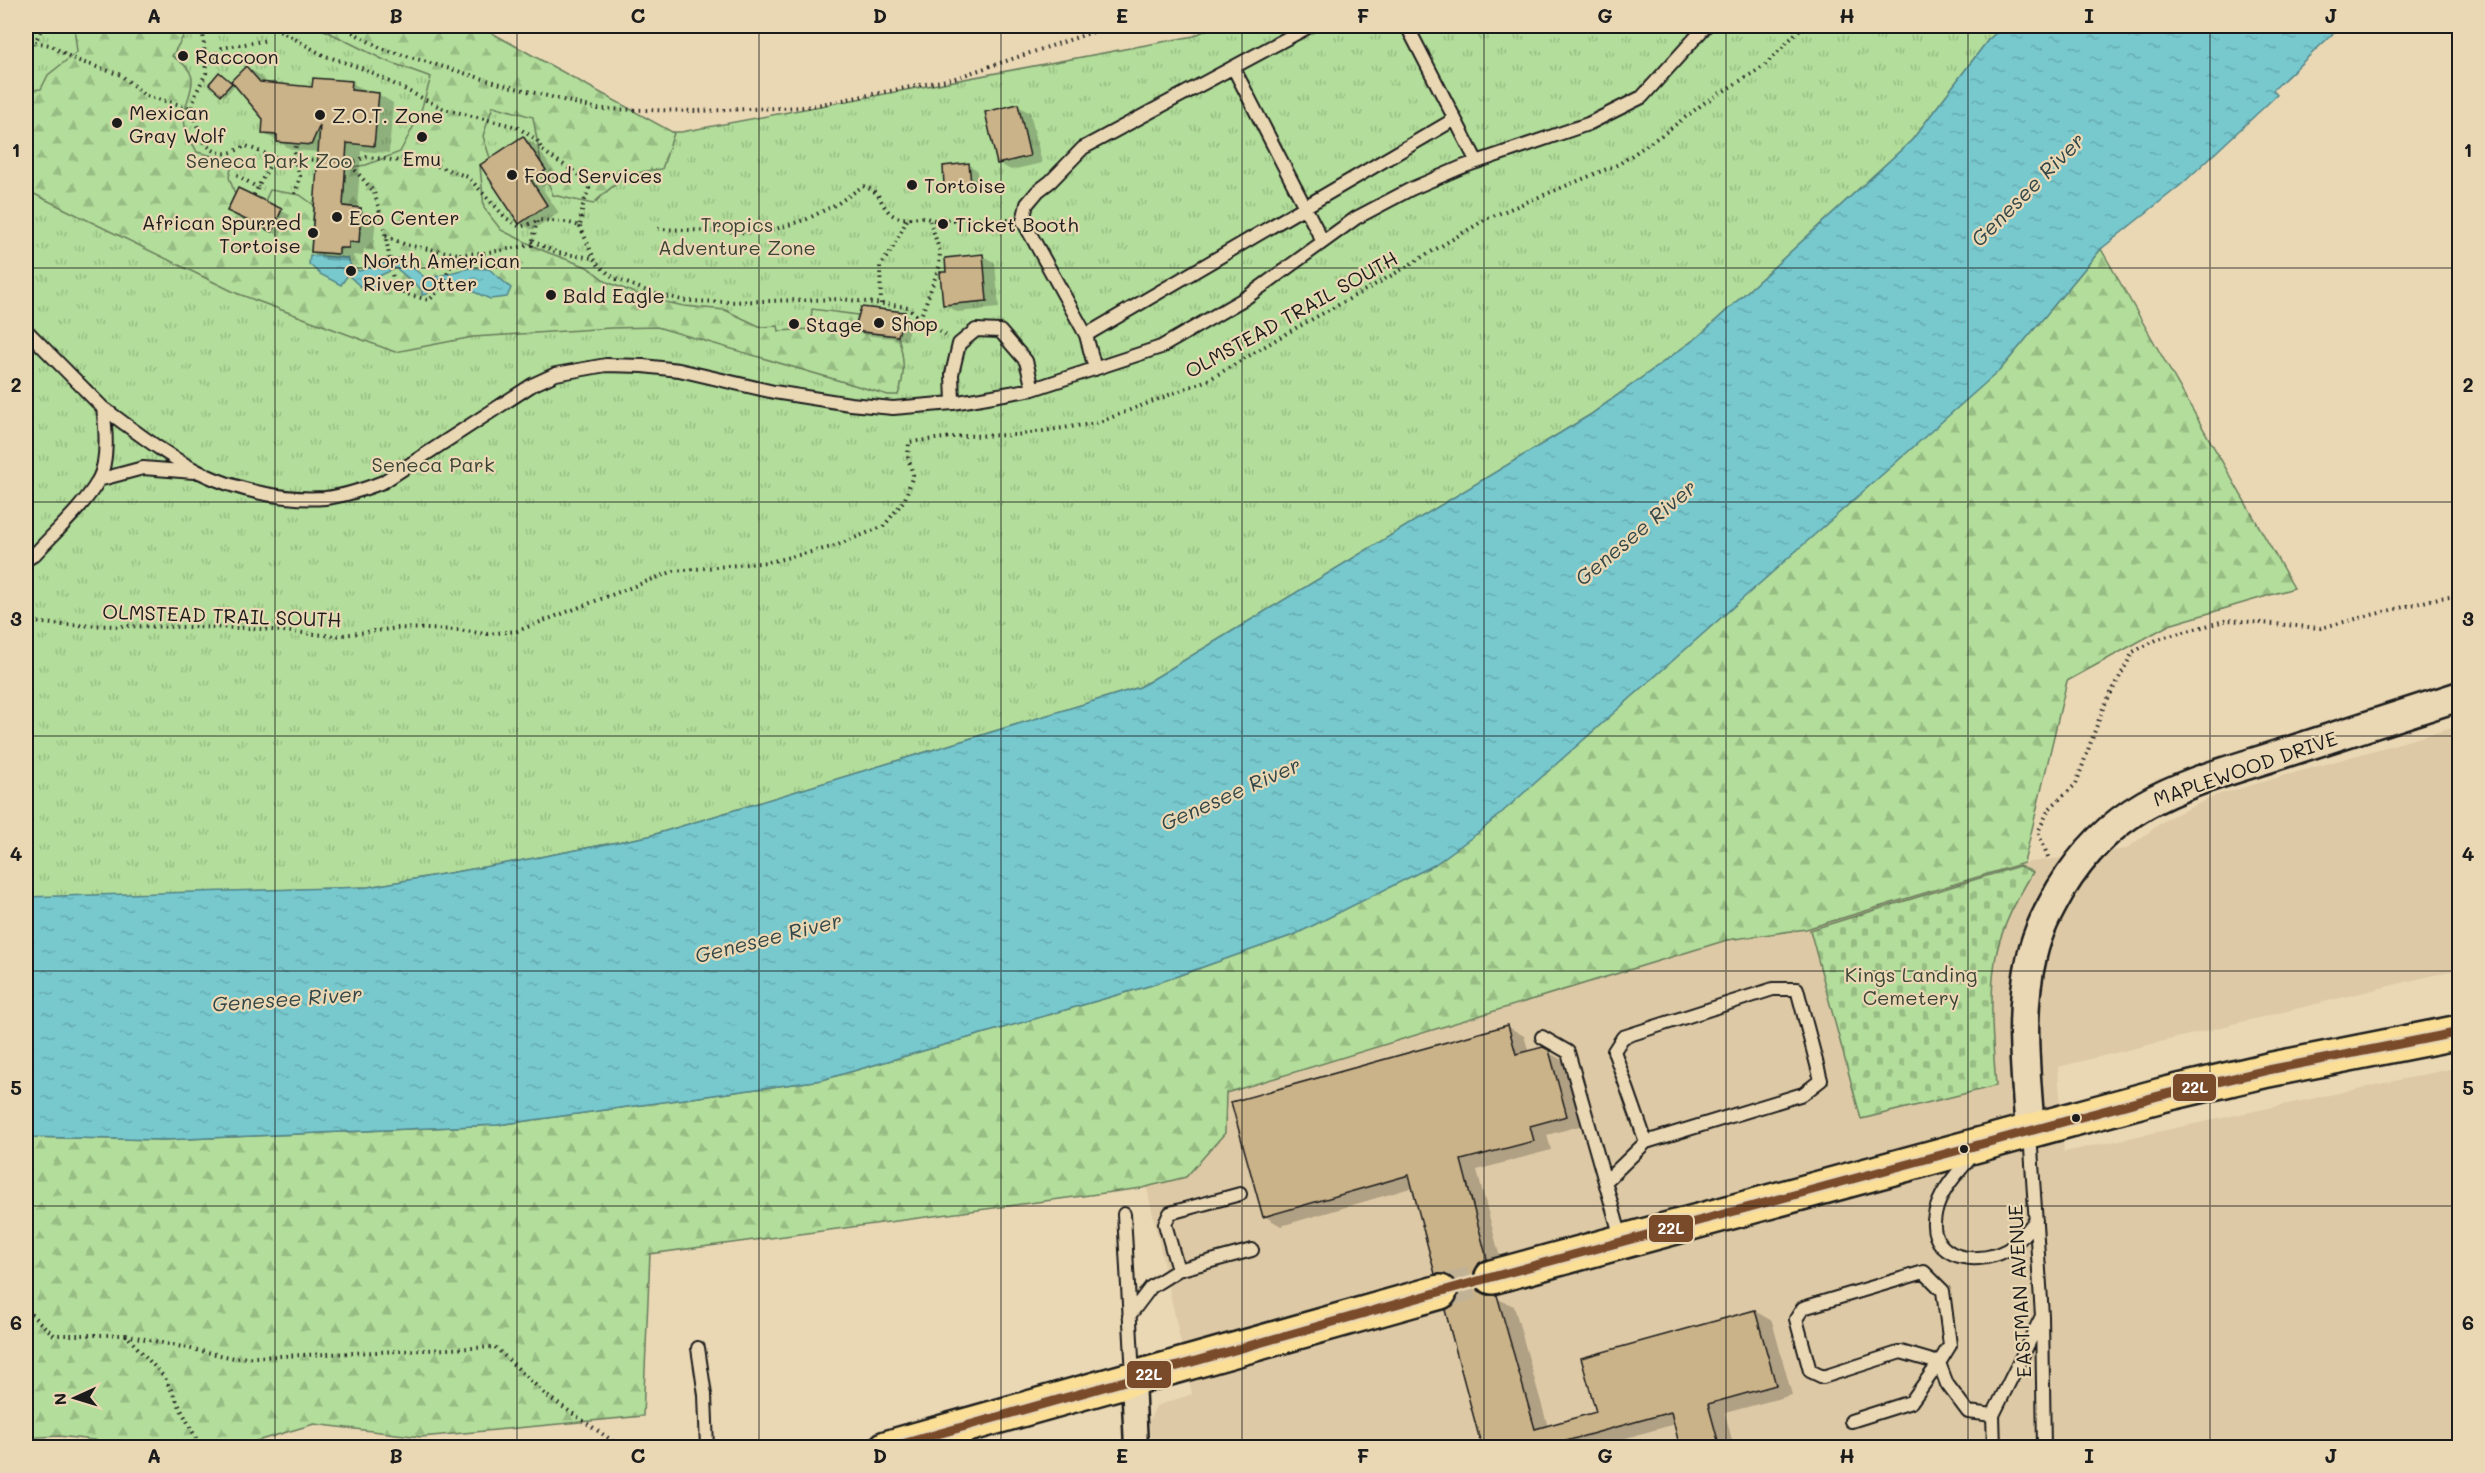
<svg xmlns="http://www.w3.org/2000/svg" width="2485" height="1473" font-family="Mali,sans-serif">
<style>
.built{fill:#ddc9a5}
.grass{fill:url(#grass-tufts);stroke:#677c5b;stroke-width:1.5}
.forest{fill:url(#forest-firs);stroke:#677c5b;stroke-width:1.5}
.cemetery{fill:url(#cemetery-stones);stroke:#677c5b;stroke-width:1.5}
.water{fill:url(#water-ripples);stroke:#538487;stroke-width:1.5}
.shadow{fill:#0003}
.building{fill:#cbb389;stroke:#1c1c1c;stroke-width:1.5}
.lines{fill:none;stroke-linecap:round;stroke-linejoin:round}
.primary-tunnel{stroke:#c1b296;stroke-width:33;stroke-dasharray:33 16;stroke-linecap:butt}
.service-casing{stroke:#1c1c1c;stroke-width:16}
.minor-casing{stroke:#1c1c1c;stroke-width:27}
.tertiary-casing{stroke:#1c1c1c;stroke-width:33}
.primary-casing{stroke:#1c1c1c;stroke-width:38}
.path{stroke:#1c1c1c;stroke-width:4;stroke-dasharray:1.5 4.5;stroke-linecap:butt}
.service{stroke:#ead8b5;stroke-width:12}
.minor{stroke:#ead8b5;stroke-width:22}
.tertiary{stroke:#ead8b5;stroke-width:28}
.primary{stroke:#fbdf96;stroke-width:33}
.bus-1-casing{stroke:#ead8b5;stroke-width:14}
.bus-1{stroke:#7a4b2a;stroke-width:9}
.grid{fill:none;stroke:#1c1c1c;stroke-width:1.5;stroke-opacity:0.55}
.poi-dot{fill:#1c1c1c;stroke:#ead8b5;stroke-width:2}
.labels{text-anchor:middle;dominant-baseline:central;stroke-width:4.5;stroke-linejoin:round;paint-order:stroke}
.poi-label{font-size:20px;fill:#1c1c1c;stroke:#ead8b5;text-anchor:start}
.park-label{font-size:20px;fill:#3a4335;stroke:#ead8b5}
.street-label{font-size:20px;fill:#1c1c1c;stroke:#ead8b5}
.water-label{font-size:21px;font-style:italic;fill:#334748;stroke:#ead8b5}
.line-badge{stroke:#ead8b5;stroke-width:2}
.badge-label{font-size:16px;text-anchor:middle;font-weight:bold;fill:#fff}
.neatline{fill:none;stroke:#1c1c1c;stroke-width:2}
.grid-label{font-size:20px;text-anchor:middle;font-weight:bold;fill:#1c1c1c}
</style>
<defs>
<pattern id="grass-tufts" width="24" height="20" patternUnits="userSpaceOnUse" patternTransform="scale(1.5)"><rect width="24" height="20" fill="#b2dd9a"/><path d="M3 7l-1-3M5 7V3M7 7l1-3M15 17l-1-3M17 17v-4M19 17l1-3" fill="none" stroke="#98bd84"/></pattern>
<pattern id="forest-firs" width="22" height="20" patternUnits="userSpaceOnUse" patternTransform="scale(1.5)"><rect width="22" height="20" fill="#b2dd9a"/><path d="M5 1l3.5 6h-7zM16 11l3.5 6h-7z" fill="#98bd84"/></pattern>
<pattern id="cemetery-stones" width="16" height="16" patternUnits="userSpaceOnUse" patternTransform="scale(1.5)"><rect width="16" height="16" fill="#b2dd9a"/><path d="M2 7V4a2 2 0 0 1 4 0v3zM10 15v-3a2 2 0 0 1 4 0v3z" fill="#98bd84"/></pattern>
<pattern id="water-ripples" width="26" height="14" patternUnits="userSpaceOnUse" patternTransform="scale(1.5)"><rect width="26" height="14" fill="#77c9ce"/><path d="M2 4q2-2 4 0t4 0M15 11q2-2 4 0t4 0" fill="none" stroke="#66acb0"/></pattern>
</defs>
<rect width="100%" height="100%" fill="#ead8b5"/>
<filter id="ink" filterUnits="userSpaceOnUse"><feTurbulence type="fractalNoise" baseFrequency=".0167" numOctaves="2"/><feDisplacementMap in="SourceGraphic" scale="12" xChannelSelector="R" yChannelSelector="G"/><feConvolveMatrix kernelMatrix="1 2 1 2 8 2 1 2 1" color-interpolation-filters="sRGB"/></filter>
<g filter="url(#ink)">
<!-- built -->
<path class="built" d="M2459,726V969L2058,1067L2064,1152L2459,1067V1447H1151L1149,1421L1156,1406L1192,1394L1147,1188L1186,1177L1224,1133L1226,1093L1727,940L1806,929L2024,863L2126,849L2168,818L2217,795Z"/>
<!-- grass -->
<path class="grass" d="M26,26H479L671,132H681L1194,36L1214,26H2004L1988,40L1912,140L1699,336L1590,415L1140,687L649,836L519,861L368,887L37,898L26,897Z"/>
<!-- forest -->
<path class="forest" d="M74,26H179L183,37L172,56C212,79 179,96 185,126C187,134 193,144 197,152L233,161L229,177L235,194L227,211L272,232L282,209L265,201L270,190L300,195L314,205L311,252L338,254L339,248H349V242H359L361,208L343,206L345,168L366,165L400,152L420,114L431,77L384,60L316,26H479L674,133L662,169C628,171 616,182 593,204L553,195L541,163L533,117L493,106L483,136L490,158L480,166L484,208L501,230L544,251L587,267L607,282L647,298L684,306L725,310L761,327L778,326L779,331L810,329L812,309L858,315L854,331L898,336C904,357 906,374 898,395H888L657,327L611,328L473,337L395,352L236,293L26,190V91L41,89L48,75L77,52Z
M2101,249L2294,588L2169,625L2067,681L2024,863L1806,929L1727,940L1226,1093L1225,1133L1186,1177L1142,1188L650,1254L643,1416L421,1437L314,1424L233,1448L154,1447L59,1436L26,1438V1137L164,1140L497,1125L822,1080L1152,985L1296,934L2000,370Z"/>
<!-- cemetery -->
<path class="cemetery" d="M2019,866L2033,872C2017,899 2000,929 1995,961C1989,1002 1993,1045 1996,1086L1861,1119L1810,930Z"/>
<!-- water -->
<path class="water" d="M2004,26H2341L2273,90L2277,95L2182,184L2101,249L2000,370L1482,830L1434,865L1296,934L1152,985L822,1080L497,1125L164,1140L26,1137V897L368,887L519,861L649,836L1140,687L1590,415L1699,336L1912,140L1988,40Z
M310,255L348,258L351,266L359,271L400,258L427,279L469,268L489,269L511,288L507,297L490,299L463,287L456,281L439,280L427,294L422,295V290L396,268L375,278V289L361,287L348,275L341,285L320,274L309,264Z"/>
<!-- shadow -->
<path class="shadow" d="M246,67L261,76L268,84L313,88L352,83L366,91V93L378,94L393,103L389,153L361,151L357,209L376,217L373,250L364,249L363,256L353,255V262L327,260L312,252L319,152L293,150L263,133L265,119L236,84L225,96L211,84L231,83Z
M1018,106L1030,113L1042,163L1011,170L998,163Z
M523,138L536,145L557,177L542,188L559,213L532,230L520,223Z
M969,165L977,170L978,188L954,190L946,186Z
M238,190L290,215L280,236L237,215Z
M983,256L995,263L999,308L957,312L944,304L948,273Z
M904,313L912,318L906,340L864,335L856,331Z
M1507,1026L1524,1036L1529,1052L1543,1049L1565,1062L1583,1125L1547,1135L1551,1150L1477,1170L1503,1269L1491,1282V1293L1493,1297L1514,1306L1548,1427L1598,1413L1755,1311L1772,1321L1792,1395L1725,1413L1734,1448H1682L1675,1424L1591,1448H1483L1455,1306L1459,1298L1460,1287L1457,1283L1437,1273L1414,1187L1281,1226L1264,1216Z"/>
<!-- building -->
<path class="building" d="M246,66L260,82L312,87L313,78L352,81L351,90L379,93L374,146L347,143L343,206L361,208L360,226L359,243L349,242V248H339V254L311,252L320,125L311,145L277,142V135L262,134L263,119L231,81Z
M219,72L232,83L221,95L209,84Z
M1018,104L1030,156L997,164L985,112Z
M523,136L546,170L531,180L547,205L519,224L480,165Z
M969,163L971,184L944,186L943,166Z
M238,188L282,209L272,232L227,211Z
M983,254L987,301L943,305L940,272H946L945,258Z
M861,307L905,312L898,336L854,331Z
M1508,1025L1516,1054L1543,1047L1549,1050L1567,1116L1530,1126L1534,1141L1461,1160L1487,1259L1479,1263L1474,1272V1282L1479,1291L1487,1295H1497L1535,1429L1596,1412L1581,1358L1755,1310L1776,1385L1708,1404L1720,1448H1680L1671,1412L1541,1448H1482L1445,1310L1454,1305L1458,1297V1287L1453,1278L1445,1274H1435L1409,1175L1263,1217L1231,1102Z"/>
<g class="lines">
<!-- primary-tunnel -->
<path class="primary-tunnel" d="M1440,1292L1492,1277"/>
<defs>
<path id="service" d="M1310,26L1083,148L1051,181L1038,191L1027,204L1023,221L1086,335L1455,119
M1407,26L1477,162
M1233,67L1323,242
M26,330L103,408C106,430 109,461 98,481C85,505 53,534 34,555L26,560
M1086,335L1095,369
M953,403L952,374L959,344L976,330L1000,331L1026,361L1033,389
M103,408C134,430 165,455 199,472C236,490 284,501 325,498C345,496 365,489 383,482L532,385L556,374L606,365L643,366L679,370L774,392L850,404L893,408L953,403L1033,389L1161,347L1247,297L1356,218L1411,189L1462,167L1588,124L1642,97L1706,26
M98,480L143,468L194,472
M1542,1037L1568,1052L1622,1241
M2030,1133L2042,1316L2044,1448
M1974,1154C1960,1170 1944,1186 1937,1207C1921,1255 1971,1269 2007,1250C2018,1244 2027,1230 2036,1220
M1605,1182L1646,1142L1803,1094L1821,1080L1797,989H1773L1623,1037L1614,1051L1646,1142
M1124,1214L1133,1376
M1178,1270L1165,1224L1170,1213L1240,1194
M1129,1316L1151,1287L1178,1270L1252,1250
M698,1348L705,1395L707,1448
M1993,1415L1994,1448
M1851,1421L1911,1402L1939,1363L1901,1352L1823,1377L1810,1371L1796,1319L1803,1308L1924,1272L1943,1291L1950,1345L1939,1363L1947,1384L1968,1412L1993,1415L2042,1316"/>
<path id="minor" d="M1133,1378L1136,1448"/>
<path id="tertiary" d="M2030,1132C2026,1073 2018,1013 2032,956C2037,932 2049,910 2061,889C2118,795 2190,784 2287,752C2344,734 2402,715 2460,696"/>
<path id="primary" d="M1492,1277L2162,1095L2268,1070L2460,1032
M886,1448L1440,1292"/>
</defs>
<!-- service casing -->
<use href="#service" class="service-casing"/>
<!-- minor casing -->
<use href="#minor" class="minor-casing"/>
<!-- tertiary casing -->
<use href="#tertiary" class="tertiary-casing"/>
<!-- primary casing -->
<use href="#primary" class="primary-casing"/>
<!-- path -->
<path class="path" d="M43,26L35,42L50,45L76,60L121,75L146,96L192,108L196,93L206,73L203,31L205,26
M342,26L380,48L504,85L598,109L696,111L806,107L952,79L1111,26
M26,37L35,42L26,52
M206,67L222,48L268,40
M192,108C197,126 203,156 228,153C234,152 241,148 246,146L274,157L328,161L340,160L349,163L374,192L384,226L395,291L429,300C448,284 444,273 458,254L484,253L532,245L537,220L566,222L580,226L583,205L589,188L581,176L553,158L542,150L537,140L517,127L444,109L364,69L323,55L272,26
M349,163L367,157L434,165L468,177L506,218L520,227L537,221
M237,175L258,188
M295,194L300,176L294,158L296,144
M254,195L274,157
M947,220H1009
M580,226L596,263L614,278L652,293L687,301L728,302L842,299L908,307L920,319L947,336
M658,229L745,232L776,229L807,219L837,204L863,186C884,194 876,198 889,212C898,221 909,218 920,217C926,217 932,221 939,220
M386,236L406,245L458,254
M532,241L558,253L593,258
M881,304L880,266L891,251L907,220
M920,319L939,267L940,252L930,221
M26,621L62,625L251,628L335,636L399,628L458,630L486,634L517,631L674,571L769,562L832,547L884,526L905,499L913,475L908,457L909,442L962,436L1016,435L1097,423L1210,379L1287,333L1389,277L1488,218L1619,164L1666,132L1704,103L1763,67L1803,26
M2048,857L2038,832L2049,809L2076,784L2103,708L2133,652L2158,639L2228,620L2320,628L2439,598L2460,596
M26,1310L54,1335H126L165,1378L201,1448
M126,1335L234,1358L495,1347L547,1396L623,1448"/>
<!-- service -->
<use href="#service" class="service"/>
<!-- minor -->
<use href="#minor" class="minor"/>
<!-- tertiary -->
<use href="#tertiary" class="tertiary"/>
<!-- primary -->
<use href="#primary" class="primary"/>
<defs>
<path id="bus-1" d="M888,1448L1492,1277L2162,1095L2268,1070L2460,1032"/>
</defs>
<!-- bus-1 casing -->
<use href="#bus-1" class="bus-1-casing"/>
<!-- bus-1 -->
<use href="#bus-1" class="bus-1"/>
</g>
</g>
<!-- grid -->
<path class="grid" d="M275,26V1448M517,26V1448M759,26V1448M1001,26V1448M1242,26V1448M1484,26V1448M1726,26V1448M1968,26V1448M2210,26V1448M26,268H2460M26,502H2460M26,736H2460M26,971H2460M26,1206H2460"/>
<!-- markers -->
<g class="poi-dot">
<circle cx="183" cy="56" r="6"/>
<circle cx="320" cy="115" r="6"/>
<circle cx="117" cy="123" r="6"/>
<circle cx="422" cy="137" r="6"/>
<circle cx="512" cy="175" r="6"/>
<circle cx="912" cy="185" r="6"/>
<circle cx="337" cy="217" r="6"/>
<circle cx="943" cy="224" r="6"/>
<circle cx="313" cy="233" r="6"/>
<circle cx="351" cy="271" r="6"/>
<circle cx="551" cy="295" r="6"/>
<circle cx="879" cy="323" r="6"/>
<circle cx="794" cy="324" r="6"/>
<circle cx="2076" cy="1118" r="5"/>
<circle cx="1964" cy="1149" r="5"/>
</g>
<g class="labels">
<!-- poi labels -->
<g class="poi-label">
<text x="195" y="56">Raccoon</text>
<text x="129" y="112">Mexican<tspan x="129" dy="23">Gray Wolf</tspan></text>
<text x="332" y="115">Z.O.T. Zone</text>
<text x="422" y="158" text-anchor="middle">Emu</text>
<text x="524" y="175">Food Services</text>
<text x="924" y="185">Tortoise</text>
<text x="349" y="217">Eco Center</text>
<text x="301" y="222" text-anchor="end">African Spurred<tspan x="301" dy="23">Tortoise</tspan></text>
<text x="955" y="224">Ticket Booth</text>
<text x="363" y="260">North American<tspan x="363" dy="23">River Otter</tspan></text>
<text x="563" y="295">Bald Eagle</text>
<text x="891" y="323">Shop</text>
<text x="806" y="324">Stage</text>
</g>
<!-- park labels -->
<g class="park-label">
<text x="269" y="160">Seneca Park Zoo</text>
<text x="737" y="224">Tropics<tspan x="737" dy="23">Adventure Zone</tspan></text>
<text x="433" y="464">Seneca Park</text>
<text x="1911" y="974">Kings Landing<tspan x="1911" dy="23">Cemetery</tspan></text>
</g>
<!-- street labels -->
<g class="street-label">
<text transform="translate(1291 314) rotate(-29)">OLMSTEAD TRAIL SOUTH</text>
<text transform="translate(222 615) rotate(2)">OLMSTEAD TRAIL SOUTH</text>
<text transform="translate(2245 768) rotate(-19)">MAPLEWOOD DRIVE</text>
<text transform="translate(2019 1291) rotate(-93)">EASTMAN AVENUE</text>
</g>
<!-- water labels -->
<g class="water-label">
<text transform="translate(2027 189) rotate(-45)">Genesee River</text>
<text transform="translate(1635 532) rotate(-40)">Genesee River</text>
<text transform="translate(1230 793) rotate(-24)">Genesee River</text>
<text transform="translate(768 937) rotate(-14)">Genesee River</text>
<text transform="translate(287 998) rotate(-4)">Genesee River</text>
</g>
</g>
<g class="line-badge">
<rect x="2172" y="1073" width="45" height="29" rx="6" fill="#7a4b2a"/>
<rect x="1648" y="1214" width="46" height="29" rx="6" fill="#7a4b2a"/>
<rect x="1126" y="1360" width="46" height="29" rx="6" fill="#7a4b2a"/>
</g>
<g class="badge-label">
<text x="2195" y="1093">22L</text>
<text x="1671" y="1234">22L</text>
<text x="1149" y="1380">22L</text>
</g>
<!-- margin -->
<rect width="2485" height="1473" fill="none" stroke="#ead8b5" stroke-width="66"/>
<!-- north arrow -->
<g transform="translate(75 1398) rotate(266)" stroke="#ead8b5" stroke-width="4.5" paint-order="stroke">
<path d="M0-4.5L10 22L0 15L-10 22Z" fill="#1c1c1c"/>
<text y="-9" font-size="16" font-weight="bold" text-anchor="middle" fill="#1c1c1c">N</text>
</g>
<rect x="33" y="33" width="2419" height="1407" class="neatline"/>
<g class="grid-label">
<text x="154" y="23">A</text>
<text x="396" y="23">B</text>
<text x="638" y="23">C</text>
<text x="880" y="23">D</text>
<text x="1122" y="23">E</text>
<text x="1363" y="23">F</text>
<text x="1605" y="23">G</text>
<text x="1847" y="23">H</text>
<text x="2089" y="23">I</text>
<text x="2331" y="23">J</text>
<text x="16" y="157">1</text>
<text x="2468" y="157">1</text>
<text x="16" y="392">2</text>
<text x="2468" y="392">2</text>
<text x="16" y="626">3</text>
<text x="2468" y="626">3</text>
<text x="16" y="861">4</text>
<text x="2468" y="861">4</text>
<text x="16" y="1095">5</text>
<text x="2468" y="1095">5</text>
<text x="16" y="1330">6</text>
<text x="2468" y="1330">6</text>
<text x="154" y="1463">A</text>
<text x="396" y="1463">B</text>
<text x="638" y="1463">C</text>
<text x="880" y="1463">D</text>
<text x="1122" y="1463">E</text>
<text x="1363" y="1463">F</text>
<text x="1605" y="1463">G</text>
<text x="1847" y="1463">H</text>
<text x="2089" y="1463">I</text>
<text x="2331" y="1463">J</text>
</g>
</svg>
